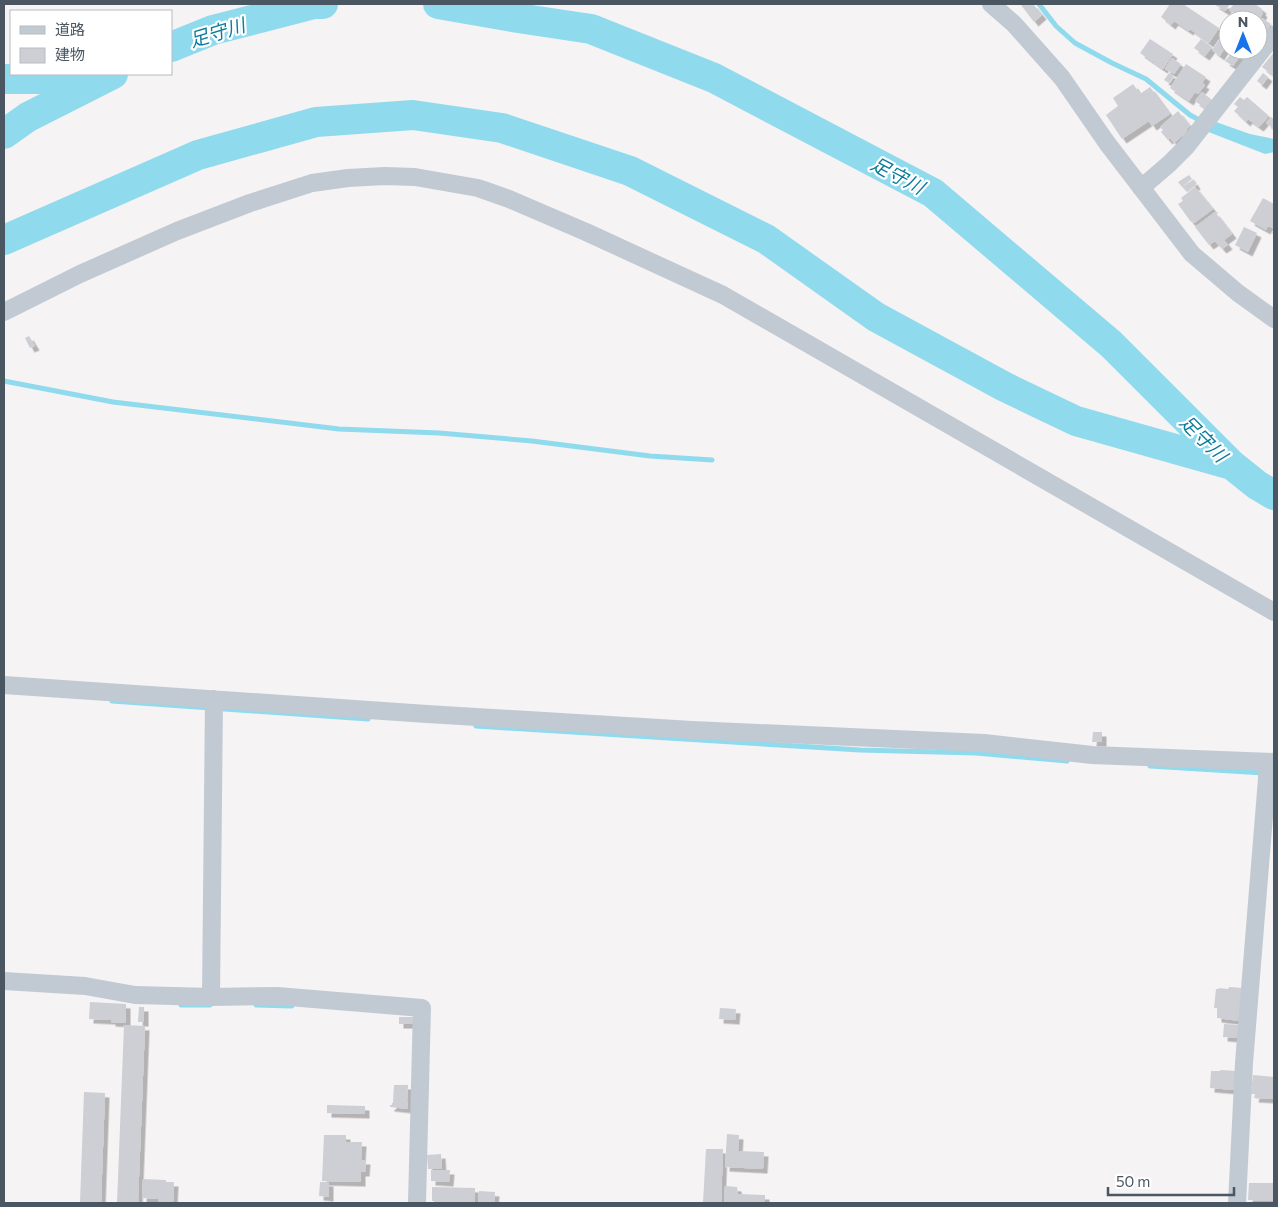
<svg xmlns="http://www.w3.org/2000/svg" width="1278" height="1207" font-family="Commissioner,'Noto Sans JP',sans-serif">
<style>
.water{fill:#90daee}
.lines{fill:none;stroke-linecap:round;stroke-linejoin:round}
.stream{stroke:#90daee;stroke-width:5}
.river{stroke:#90daee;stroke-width:30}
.building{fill:#cdcfd5;filter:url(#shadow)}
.minor{stroke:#c1cad2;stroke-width:18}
.labels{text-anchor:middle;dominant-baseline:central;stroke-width:4.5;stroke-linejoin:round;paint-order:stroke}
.water-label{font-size:19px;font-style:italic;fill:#0c7c9b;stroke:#fff}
</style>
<defs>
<filter id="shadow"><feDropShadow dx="4.5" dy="4.5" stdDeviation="0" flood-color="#0004"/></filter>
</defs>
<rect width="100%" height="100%" fill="#f5f3f3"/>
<!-- water -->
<path class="water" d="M1216,122L1250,134L1274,139V152L1265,154L1206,131Z"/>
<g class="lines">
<!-- stream -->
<path class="stream" d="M1039,4L1056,26L1075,43L1112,63L1146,79L1190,115L1203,122
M4,381L113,402L339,429L439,433L532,441L650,456L712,460
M112,701L368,719
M476,726L860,750L976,753L1067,761
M1150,766L1264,773
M181,1005H210
M256,1005L292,1006"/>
<!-- river -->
<path class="river" d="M438,4L518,18L591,29L714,78L933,193L1111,344L1232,465L1257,485L1274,495
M171,47L213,30L314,4H323
M4,79H51L87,87
M4,134L28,117L113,74
M4,240L198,155L316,122L413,115L502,128L630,171L766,239L876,317L1005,387L1076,421L1232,465"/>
</g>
<!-- building -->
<path class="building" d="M1023,4H1033L1042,15L1034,22L1021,5Z
M1170,4H1183L1219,28L1209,43L1190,29L1189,31L1174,21L1171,25L1161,17Z
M1214,4H1230L1225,11Z
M1234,4H1255L1262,9L1261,11L1263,13L1260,18L1257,17L1255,20H1244L1229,10Z
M1262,18L1271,24L1267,30L1258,25Z
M1224,33L1228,36V50H1244L1233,66L1225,61L1231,54L1224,49L1220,56L1212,50Z
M1150,39L1173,54L1163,69L1140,53Z
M1201,39L1212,47L1205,56L1194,48Z
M1274,52V76L1262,67Z
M1172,58L1181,64L1174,74L1165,69Z
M1186,64L1206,77L1202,83L1205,85L1198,94L1195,92L1189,101L1170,88Z
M1169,73L1174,76L1169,83L1164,80Z
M1263,73L1268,77L1262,85L1257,81Z
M1133,84L1140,94L1150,87L1170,114L1152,126L1149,121L1122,139L1106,115L1118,106L1113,98Z
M1202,92L1212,100L1206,109L1195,101Z
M1240,97L1244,100L1247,97L1269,116L1259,127L1248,119L1246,122L1234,111L1238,107L1234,104Z
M1178,111L1190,126L1186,130L1187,132L1174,143L1170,138L1168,140L1161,132L1163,130L1160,127Z
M1271,117L1274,119V129L1266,123Z
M1189,175L1192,179L1182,187L1178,182Z
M1193,180L1196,185L1187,192L1184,187Z
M1195,187L1213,209L1194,223L1192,221L1191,222L1178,204L1183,201L1181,198Z
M1263,198L1274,204V234L1272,233L1274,229L1268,226L1266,230L1250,221Z
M1215,212L1232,234L1224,240L1228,245L1222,249L1215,241L1209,245L1195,227Z
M1244,227L1257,233L1248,252L1235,245Z
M29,336L35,346L30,348L25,338Z
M1093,732H1102V742H1092Z
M1229,987L1243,988L1240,1021L1217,1018V1008H1214L1216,989H1219V988L1228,989Z
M90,1002L126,1004V1023L111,1022V1020L89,1019Z
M139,1007H144V1022H138Z
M720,1008L736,1009L735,1020L719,1019Z
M399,1017H415V1023H413V1024H399Z
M1224,1024L1239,1025L1238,1038L1223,1037Z
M124,1025L145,1026L138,1203H117Z
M1221,1070L1236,1071L1234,1090L1210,1088L1211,1071H1220Z
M1253,1075L1274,1077V1099L1254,1098L1255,1094H1251Z
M394,1085H408L407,1102H408V1109L390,1107V1105H392V1103H393Z
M84,1092L105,1093L101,1203H80Z
M327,1105L365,1106V1114L327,1113Z
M727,1134L739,1135L738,1151L764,1152L763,1169L725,1167Z
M324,1135H346V1142H362L361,1160H366L365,1172H361V1182L322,1181Z
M706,1149H723L721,1203H703Z
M441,1154L442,1169H428L427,1155Z
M431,1170H450L449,1182L431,1181Z
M143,1179L166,1180V1182H174L173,1202L158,1201V1199L142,1198Z
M320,1182H329V1197L319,1196Z
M1249,1183H1274V1201L1248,1200Z
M725,1186L737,1187L738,1194L765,1195V1203H724Z
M432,1187L475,1188V1203H434V1201H432Z
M479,1191L495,1192L494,1203H478Z"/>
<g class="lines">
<!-- minor -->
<path class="minor" d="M991,4L1014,24L1062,78L1107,143L1192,254L1238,293L1274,319
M1141,188L1169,164L1186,147L1274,35
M4,312L80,274L177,231L250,203L312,183L348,178L385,176L415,177L478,188L509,199L586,232L723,295L1274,612
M4,685L427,714L692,730L984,743L1092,755L1274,762
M214,699L211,997L277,996L422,1008L417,1203
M4,981L85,986L135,995L211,997
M1237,1203L1244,1063L1267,779V762"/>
</g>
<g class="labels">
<!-- water labels -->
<g class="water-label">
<text transform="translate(217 32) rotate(-17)">足守川</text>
<text transform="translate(898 175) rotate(28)">足守川</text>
<text transform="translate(1204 438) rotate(45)">足守川</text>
</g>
</g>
<!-- border -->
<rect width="1278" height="1207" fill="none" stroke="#4a5661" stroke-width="10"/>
<!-- legend -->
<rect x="10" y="10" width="162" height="65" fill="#ffffff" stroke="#b7bbc0"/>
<rect x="20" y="26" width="25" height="8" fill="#c1cad2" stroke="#b7bbc0"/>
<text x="55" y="35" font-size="15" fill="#4a5661">道路</text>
<rect x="20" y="48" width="25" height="15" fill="#cdcfd5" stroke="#b7bbc0"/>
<text x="55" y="60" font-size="15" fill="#4a5661">建物</text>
<!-- north arrow -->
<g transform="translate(1243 35)"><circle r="24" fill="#ffffff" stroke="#b7bbc0"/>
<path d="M0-4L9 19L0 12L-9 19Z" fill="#1a73e8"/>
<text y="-8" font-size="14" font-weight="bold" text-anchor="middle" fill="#4a5661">N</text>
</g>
<!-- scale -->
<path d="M1108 1187v8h126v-8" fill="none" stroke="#4a5661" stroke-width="2.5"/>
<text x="1116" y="1187" font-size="15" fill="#4a5661" stroke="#ffffff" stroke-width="4" paint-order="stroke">50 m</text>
</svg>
